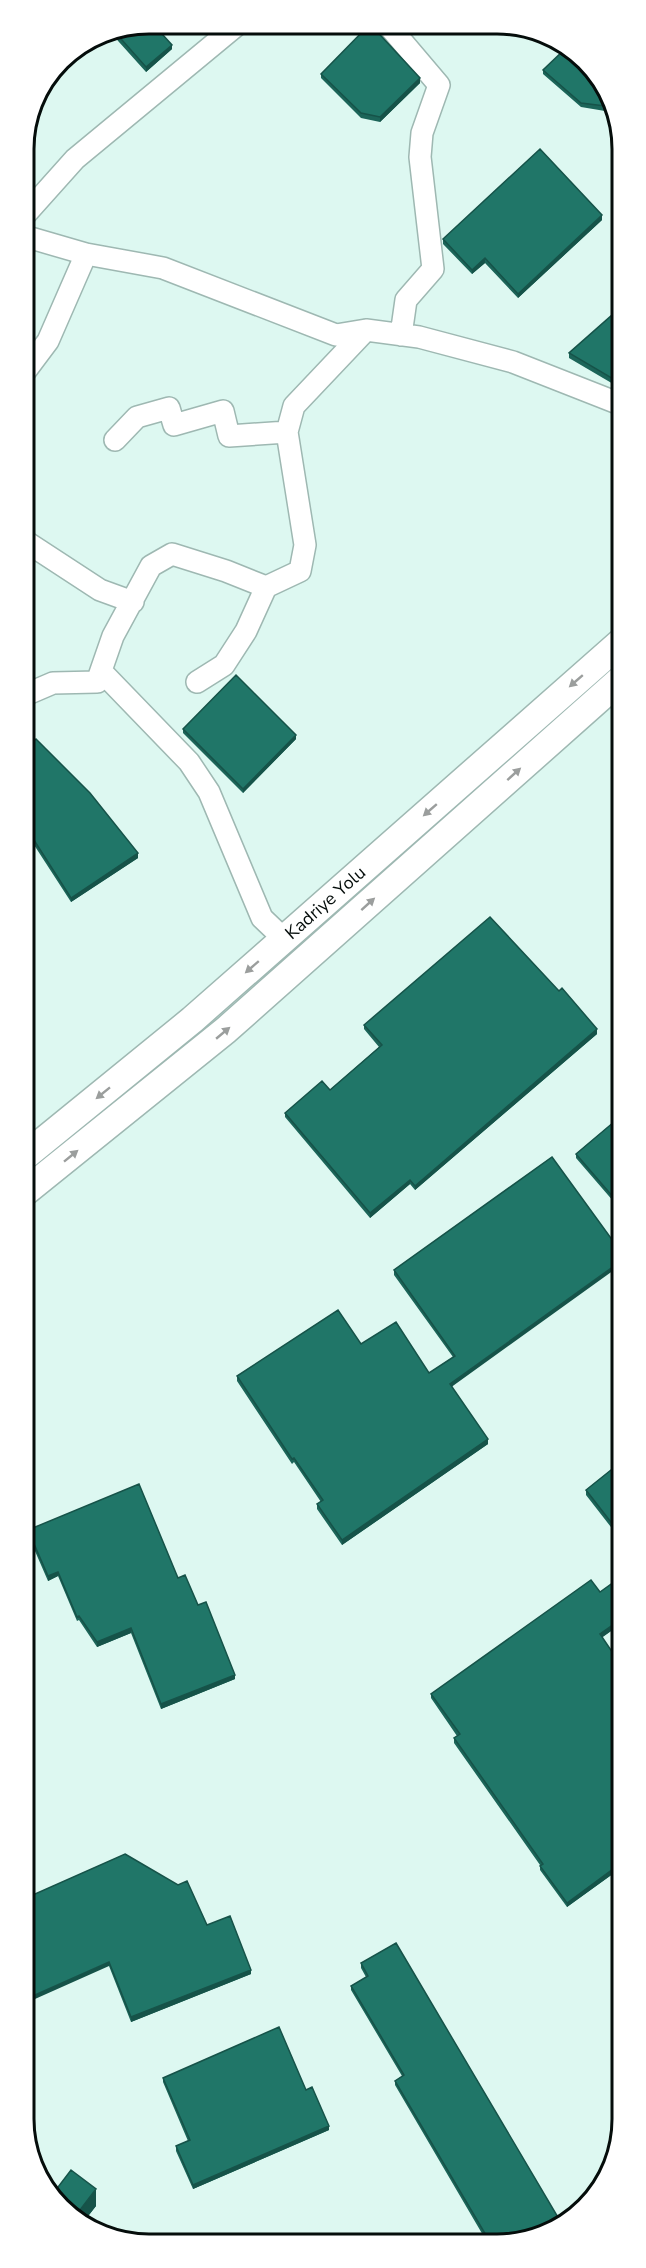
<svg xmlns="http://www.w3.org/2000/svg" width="646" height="2268" font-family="'Nunito Sans',sans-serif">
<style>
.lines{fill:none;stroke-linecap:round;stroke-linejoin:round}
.minor-casing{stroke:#9eb8b2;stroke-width:24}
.major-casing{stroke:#9eb8b2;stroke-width:30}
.minor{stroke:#fff;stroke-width:21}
.major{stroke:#fff;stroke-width:27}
.wall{fill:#1c6559}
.shaded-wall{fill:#165349}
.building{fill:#207668;stroke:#165349;stroke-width:1.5}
.oneway{fill:#9b9e9d}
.labels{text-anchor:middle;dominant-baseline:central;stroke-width:4.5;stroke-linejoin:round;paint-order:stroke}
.street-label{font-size:18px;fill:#050d0b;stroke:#fff}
.rim{fill:none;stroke:#050d0b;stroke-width:3}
</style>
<rect width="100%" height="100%" fill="#ddf8f1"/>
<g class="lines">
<defs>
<path id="minor" d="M389,26L439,85L422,133L420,157L433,269L406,300L401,335
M24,216L75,159L237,25
M24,236L86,254L163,268L336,335L366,330L419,337L513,362L620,404
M24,373L48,341L86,254
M115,440L137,417L169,408L174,425L223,411L229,436L287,432
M25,541L100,590L133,602
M101,671L189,762L209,792L262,918L284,939
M197,682L224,665L246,631L266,587L300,571L305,545L287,432L294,406L366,330
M25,695L53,683L97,682L113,636L151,566L172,554L226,571L266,587"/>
<g id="major">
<path id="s1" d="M25,1156L192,1020L620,643"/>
<path d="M25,1192L226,1030L620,680"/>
</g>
</defs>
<!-- minor casing -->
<use href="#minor" class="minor-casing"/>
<!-- major casing -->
<use href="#major" class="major-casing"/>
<!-- minor -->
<use href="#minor" class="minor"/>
<!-- major -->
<use href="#major" class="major"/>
</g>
<!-- wall -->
<path class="wall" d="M150,24L172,49L146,72L110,32Z
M585,61L609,106L605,111L581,107L543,74V70Z
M321,74L420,83L380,122L361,118L321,78Z
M602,220L518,298L485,263L472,274L443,244V239Z
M620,308V388L569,358V353Z
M183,729L296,739L243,793L183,733Z
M25,748L138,858L71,902L25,831Z
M364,1025L597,1034L415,1190L410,1184L370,1218L285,1117V1113L330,1090L379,1047L364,1029Z
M621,1116V1197L614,1202L576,1158V1154Z
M552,1157L452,1387L488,1444L342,1545L317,1509V1504L321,1502L294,1462L292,1464L237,1381V1376L361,1344L429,1373L453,1357L394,1275V1270Z
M621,1462V1540L586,1495V1490Z
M28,1530L178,1578L198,1605L235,1679L161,1709L131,1633L97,1647L79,1620L77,1621L58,1576L48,1581L28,1535Z
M621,1577V1624L602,1637L621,1665V1868L567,1907L540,1870V1865L454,1743V1738L457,1736L431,1698V1694L600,1592Z
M26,1898L207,1925L251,1974L131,2022L109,1966Z
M361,1963L520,2242H487L395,2085V2081L402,2076L351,1990V1986L366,1977L361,1968Z
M622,1964V1988L612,1975V1970Z
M163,2078L306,2090L329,2130L193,2189L176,2151V2146L188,2141L163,2082Z
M55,2191L96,2206L85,2220L61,2207L55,2196Z"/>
<!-- shaded-wall -->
<path class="shaded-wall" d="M172,45V49L146,72V67Z
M420,78V83L380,122V117Z
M608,104L609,106L605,111V106Z
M602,215V220L518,298V294Z
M485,258V263L472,274V270Z
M296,735V739L243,793V789Z
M138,853V858L71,902V898Z
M597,1029V1034L415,1190V1186Z
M410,1180V1184L370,1218V1213Z
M621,1192V1197L614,1202V1198Z
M621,1261V1265L450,1388V1384Z
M488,1439V1444L342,1545V1540Z
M58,1572V1576L48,1581V1576Z
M621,1619V1624L600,1639V1634Z
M131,1628V1633L97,1647V1642Z
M235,1675V1679L161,1709V1704Z
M621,1863V1868L567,1907V1903Z
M109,1962V1966L26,2003V1999Z
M251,1970V1974L131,2022V2017Z
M329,2126V2130L193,2189V2185Z
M96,2189V2206L85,2220L80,2217V2210Z"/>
<!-- building -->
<path class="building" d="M150,24H153L172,45L146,67L114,31Z
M369,25H371L420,78L380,117L361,113L321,74Z
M564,50L585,61L608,104L605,106L581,103L543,70Z
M540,149L602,215L518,294L485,258L472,270L443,239Z
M620,308V383L569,353Z
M236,675L296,735L243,789L183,729Z
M36,739L90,793L138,853L71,898L25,826V748Z
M490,917L559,991L562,988L597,1029L415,1186L410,1180L370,1213L285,1113L322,1081L330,1090L382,1045L364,1025Z
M621,1116V1192L614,1198L576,1154Z
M552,1157L621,1252V1261L450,1384L488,1439L342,1540L317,1504L323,1500L294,1458L292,1459L237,1376L338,1310L361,1344L396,1322L429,1373L455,1356L394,1270Z
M621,1462V1535L586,1490Z
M139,1484L178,1578L185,1575L198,1605L206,1602L235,1675L161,1704L131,1628L97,1642L79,1616L77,1617L58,1572L48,1576L28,1530Z
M621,1577V1619L600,1634L621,1665V1863L567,1903L540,1866L543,1864L454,1738L460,1734L431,1694L591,1580L600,1592Z
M125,1854L178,1885L187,1881L207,1925L230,1916L251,1970L131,2017L109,1962L26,1999V1898Z
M396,1943L559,2219L520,2242H490L395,2081L404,2075L351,1986L368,1976L361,1963Z
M622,1964V1983L612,1970Z
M279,2027L306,2090L312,2087L329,2126L193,2185L176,2146L190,2140L163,2078Z
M71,2170L96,2189L80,2210L55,2191Z"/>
<!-- one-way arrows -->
<defs><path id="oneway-solid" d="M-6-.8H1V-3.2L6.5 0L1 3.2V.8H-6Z" transform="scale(1.5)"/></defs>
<g class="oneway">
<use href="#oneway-solid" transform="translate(576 681) rotate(139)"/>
<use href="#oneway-solid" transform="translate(514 774) rotate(-42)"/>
<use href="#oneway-solid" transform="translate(430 810) rotate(139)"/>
<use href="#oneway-solid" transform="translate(368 904) rotate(-42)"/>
<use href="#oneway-solid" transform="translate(252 967) rotate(139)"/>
<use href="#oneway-solid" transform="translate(223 1033) rotate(-40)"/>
<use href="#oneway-solid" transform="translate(103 1093) rotate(141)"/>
<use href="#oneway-solid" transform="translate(71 1156) rotate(-39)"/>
</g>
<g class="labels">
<!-- street labels -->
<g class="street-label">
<text stroke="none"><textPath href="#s1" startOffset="393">Kadriye Yolu</textPath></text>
</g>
</g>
<!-- crop -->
<path d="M0 0H646V2268H0ZM149 34H497A115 115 0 0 1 612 149V2119A115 115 0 0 1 497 2234H149A115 115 0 0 1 34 2119V149A115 115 0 0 1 149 34Z" fill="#fff" fill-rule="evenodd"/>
<path class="rim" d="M149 34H497A115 115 0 0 1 612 149V2119A115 115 0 0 1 497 2234H149A115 115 0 0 1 34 2119V149A115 115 0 0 1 149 34Z"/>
</svg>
